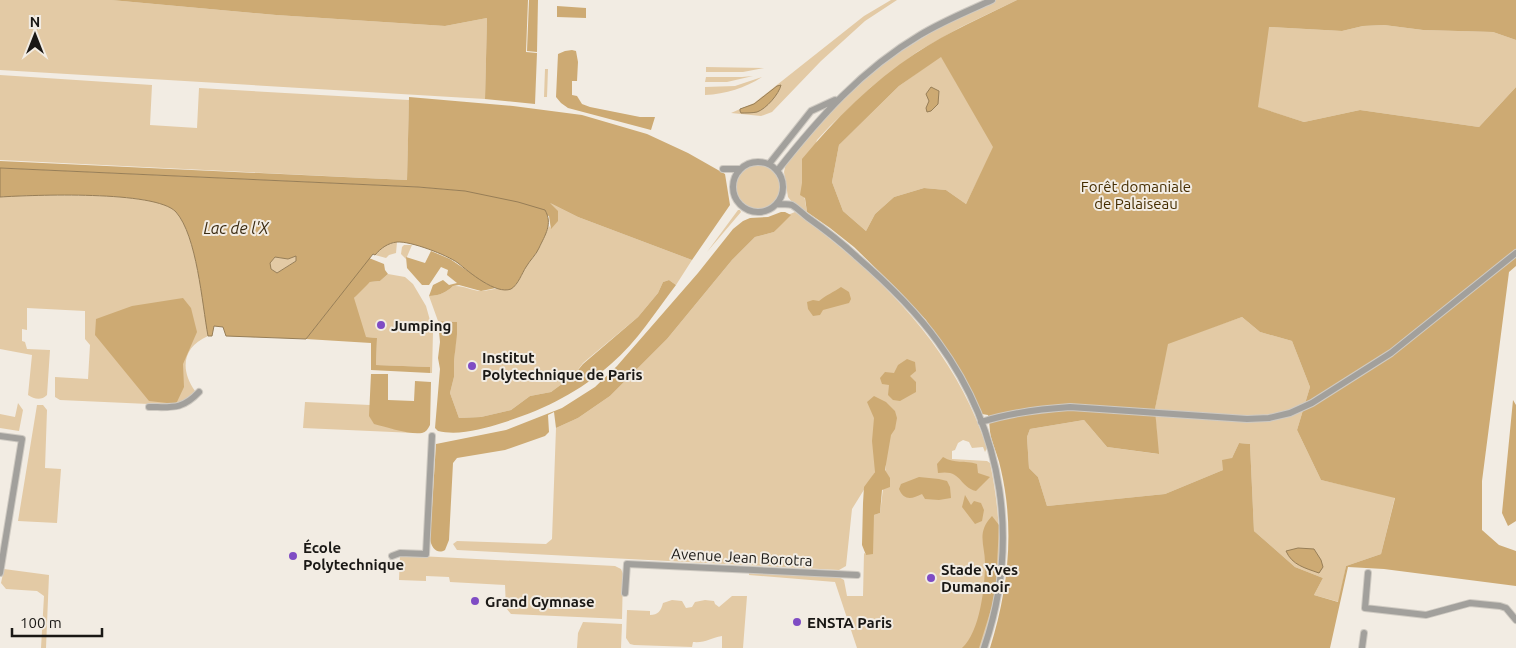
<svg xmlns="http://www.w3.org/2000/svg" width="1516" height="648" font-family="Ubuntu,sans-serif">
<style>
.green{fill:#e3caa5}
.forest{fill:#cdaa73;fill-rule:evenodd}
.water{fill:#cdaa73;stroke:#977e57;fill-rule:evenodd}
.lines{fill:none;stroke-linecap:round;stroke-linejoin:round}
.minor-casing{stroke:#cfcac2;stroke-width:8}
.minor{stroke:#a2a09c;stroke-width:6}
.poi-dot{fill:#7f4cc4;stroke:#f2ece3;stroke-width:2}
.labels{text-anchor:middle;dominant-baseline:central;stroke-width:4;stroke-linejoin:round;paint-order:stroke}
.park-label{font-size:15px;fill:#452d00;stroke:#f2ece3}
.poi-label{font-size:15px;font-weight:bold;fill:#1a1815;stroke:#f2ece3;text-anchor:start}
.street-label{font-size:15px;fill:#1a1815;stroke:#f2ece3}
.water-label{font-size:16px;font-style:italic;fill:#3b2b12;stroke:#f2ece3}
</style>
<rect width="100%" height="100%" fill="#f2ece3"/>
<!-- green -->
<path class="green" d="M0,0H111L276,15L445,26L487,18L485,99L0,70Z
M891,0H897L865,21L821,61L772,112L761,116L731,113L754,103L864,16Z
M995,0H1017L961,27L917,52L870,88L830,126L817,140L802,183L807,212L792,202L788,197L784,172L786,163L812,131L846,95L872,72L900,52L940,27Z
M1384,25L1423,30L1493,32L1516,40V87L1479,127L1360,110L1304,122L1257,107L1268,27L1342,31L1363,26Z
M941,56L994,147L966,204L946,190L924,188L894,197L875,214L866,231L843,211L832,182L839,145L899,86Z
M706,67L764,68L743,72H706Z
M545,69H548L547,97H544Z
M0,75L152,85L150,125L197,128L199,88L409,100L407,180L0,160Z
M753,76L727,82H705L706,77H742Z
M762,77C745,88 726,94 705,95V87L735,86Z
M736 187a22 22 0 1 1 44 0a22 22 0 1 1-44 0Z
M32,195C61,196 156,192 175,211C196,232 203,305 208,336C182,347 180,370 195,391C189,399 181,402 171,405L60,400L55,397V377L88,379L90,345L85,339V311L27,308V330L22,329V341L25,342L27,349L50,350L47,395C41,401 34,399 28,395L32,355L0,349V197Z
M548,202L578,217L692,260L676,285L669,280L663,282L658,293L638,317L583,363L574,375L551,392L530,396L511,410L481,417L459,418L450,393L454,377V361L457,322L438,321L429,296C439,296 447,292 453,286C463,285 472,291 482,291C491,290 497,287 507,290L516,285L527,265L536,254L549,226L551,228Z
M738,210H740L741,212L707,252Z
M795,212C880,274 954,346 987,448L985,452L983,447L972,448L969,442L963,440L958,443L955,450L952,451V459L987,461L990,463C1003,525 1004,589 980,648H857L835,582L749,575V572L837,576L844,580L847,596H863L864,553L867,555L874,515L880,513L886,465L875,472L852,509L846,566L839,570L457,550L453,544L457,541L546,544L552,539L556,428L578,418L610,396L667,339L732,260L755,237L774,232L790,214Z
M397,242L396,253L389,255L386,258L375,255L385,245Z
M404,245H412L406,259L401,254L402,247Z
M296,256L297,260L277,273L271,269L269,263L275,257L288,259Z
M388,274L405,277L413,284L426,306L433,331L432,373H430V367L376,365L377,338L327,334L360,290L370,282L380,281Z
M1242,317L1260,332L1292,341L1310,387L1297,430L1321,480L1395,497L1381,554L1346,566L1339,602L1314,595L1323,578L1295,567L1254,531L1250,444L1239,443L1232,458L1223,470L1165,494L1047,506L1038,477L1029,468L1027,437L1030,429L1084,420L1107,447L1158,454L1155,409L1167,343Z
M305,402L370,405L391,428L415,433L303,428Z
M18,403L23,410L19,431L0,428V414L15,417Z
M37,405H43L47,410L45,468L61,469L57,523L18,521Z
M400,555L615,566L621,569L623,574L622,619L511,614L506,608L505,585L450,582L449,577L426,576V581L399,580Z
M4,569L49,575L46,648H41L44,596L37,591L6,589L1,583Z
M732,596H747L743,648H722V636C710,638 706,643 693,642L692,647L634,645L630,644L626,638L627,610L650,611V615C658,615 661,611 663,603L672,600L682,601L686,608L692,607L695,602L705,600L714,601L715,604L719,607Z
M583,622L622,624L621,648H577L578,633Z"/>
<!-- forest -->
<path class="forest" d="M111,0H528L526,52L537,53L535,104L485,99L487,18L445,26L276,15Z
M529,0H538L537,52L527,51Z
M1017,0H1516V40L1493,32L1423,30L1384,25L1363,26L1342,31L1269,27L1258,107L1304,122L1360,110L1479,127L1516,87V266L1509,272L1482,481V530L1499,545L1516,551V586L1384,569L1348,567L1330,648H990C1008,591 1015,530 1001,470C999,459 994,448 991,437C989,430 990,422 988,415L982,414L926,320L896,288L854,247L830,228L807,212L805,198L800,195L802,183V159C835,119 872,82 916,53C948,32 983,17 1017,0ZM941,57L993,147L966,204L946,190L924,188L894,197L875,214L866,231L843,211L832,182L839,145L899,86ZM1242,317L1260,332L1292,341L1310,387L1297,430L1321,480L1395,498L1381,554L1346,566L1338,602L1314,595L1323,578L1295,567L1254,531L1250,444L1239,443L1232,458L1222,460L1223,470L1165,494L1047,506L1038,477L1029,468L1027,437L1030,429L1084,420L1107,447L1159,454L1155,409L1168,344Z
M557,6L586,8V18L557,17Z
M572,50L576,51L578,62L577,81H572V95L577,96L582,104L590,107L640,117H655L651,130L568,108L561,103L556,97L558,54L565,51Z
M409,97L513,106L582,115L647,134L688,153L725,174L730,205L692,260L578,217L550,203L558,211V221L551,229L549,216L463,191L418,187L0,168V161L407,180Z
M781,212H785L791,215L774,232L755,237L732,260L667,339L610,396L578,418L556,428L554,412L548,415L549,432L545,436L505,450L457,458L453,463L449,540L445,550C437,555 431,547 430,539L436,444L506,430L562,408L595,387L617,366L698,273L733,229L743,221L750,218L768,217Z
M431,251L450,259L487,284L496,288L481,291L459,285L453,286C447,292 439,296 429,296L433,285L443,280L449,285L457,283L447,275L448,270L441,267L429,285H422L407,268L406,257L425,263Z
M369,258L384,264L385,270L388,274L380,281L370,282L354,298L366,337L377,338L376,365L430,367V373L371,370V343L306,339Z
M669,280L676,285C656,311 637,342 611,364C578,393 543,410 502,423C483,429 458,436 438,431L435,428L440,369L438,358L440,342L438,321L457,322V334L454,361V377L450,393L459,418L481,417L511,410L530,396L551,392L574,375L583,364L638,317L658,293L663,282Z
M841,287L849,292L851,299L849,303L823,310L820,315L813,316L808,309L807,302L813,300L819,301C826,295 834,292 841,287Z
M183,298L191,308L197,332L183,364L184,387L176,404L149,401L95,335L96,319L132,306Z
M907,359L915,362L916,371L910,376L916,382V392L900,401L893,400L888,395L889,385L882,384L880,378L885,372L894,373L898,365Z
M371,374H388V400L414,401L415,381L431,382L430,425C428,429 426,432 422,433C410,435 386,427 374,424L369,416Z
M874,396L886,402L895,411L897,418L895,429L891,435L885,470L890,478V487L882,490L880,513L874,515L873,554L866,555L862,545L863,503L864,487L875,472L872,441L874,418L867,402Z
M1513,400L1516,405V521L1508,526L1502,513Z
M943,457C955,464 964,460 977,464L978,473L990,477L976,491C958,486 962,469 938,473L937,464Z
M919,477L939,479L947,481L950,487L951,498L939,500L925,499L922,494C912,499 904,501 899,489L901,484Z
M965,495L971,505L974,501L981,503L984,510L982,521L975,524L962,507Z
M992,516L999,525L996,585L992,606L979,648H962C980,632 985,587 985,563C985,545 976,533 992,516Z"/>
<!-- water -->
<path class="water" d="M781,85C779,94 766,109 757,112C752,113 746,113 741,113L740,111V109L754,104L777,86Z
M931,87L939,91L938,104L931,111L927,112L926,108L929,101L926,94Z
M0,168L418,187L465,191L518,202L545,210C553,224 545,235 539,248C536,255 530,260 526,267C522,273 518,285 511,289C496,295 469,272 458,263C447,255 411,241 397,242C388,243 381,248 375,255L373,254L306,339L226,336L223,327L214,326L212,336H208C202,303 197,236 176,212C156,190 32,195 0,197ZM296,256V261L277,273L271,269L270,263L275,257L288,259Z
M1298,548L1314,549L1321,560L1323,567L1319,573C1305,568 1292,565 1286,551Z"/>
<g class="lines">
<defs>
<path id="minor" d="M733 187a25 25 0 1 1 50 0a25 25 0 1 1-50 0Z
M769,164L811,111L835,100
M723,169H740
M777,171C819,118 861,70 920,35C943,21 968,11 992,0
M777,204C782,204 787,204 792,205C797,208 802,213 807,217C824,229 841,242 857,257C887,283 915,310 938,342C1004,432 1020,543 984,648
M149,407C172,407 182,410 199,392
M981,422C1010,413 1040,409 1070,407L1247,419L1269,418L1290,413L1312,403L1391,353L1516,253
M0,436L22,439L0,573
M392,556L400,553L426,554L432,436
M1368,573L1365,608L1426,615L1470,603L1500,606L1506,608L1516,620
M625,593L627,564L857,575
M1362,648L1364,633"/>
</defs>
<!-- minor casing -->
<use href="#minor" class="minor-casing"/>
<!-- minor -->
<use href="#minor" class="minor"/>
</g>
<!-- markers -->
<g class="poi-dot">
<circle cx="381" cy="325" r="5"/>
<circle cx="472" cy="366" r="5"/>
<circle cx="293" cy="556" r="5"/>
<circle cx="931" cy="578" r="5"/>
<circle cx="475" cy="601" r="5"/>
<circle cx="797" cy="622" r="5"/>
</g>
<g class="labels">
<!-- park labels -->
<g class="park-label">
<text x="1136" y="186">Forêt domaniale<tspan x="1136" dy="17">de Palaiseau</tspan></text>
</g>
<!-- poi labels -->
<g class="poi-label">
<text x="391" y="325">Jumping</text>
<text x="482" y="357">Institut<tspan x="482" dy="17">Polytechnique de Paris</tspan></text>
<text x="303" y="547">École<tspan x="303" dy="17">Polytechnique</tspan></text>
<text x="941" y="569">Stade Yves<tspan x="941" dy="17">Dumanoir</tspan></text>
<text x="485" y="601">Grand Gymnase</text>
<text x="807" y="622">ENSTA Paris</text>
</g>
<!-- street labels -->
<g class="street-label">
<text transform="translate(742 557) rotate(3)">Avenue Jean Borotra</text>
</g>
<!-- water labels -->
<g class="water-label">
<text x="236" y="228">Lac de l'X</text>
</g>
</g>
<!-- north arrow -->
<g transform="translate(35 35)" stroke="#f2ece3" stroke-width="4" paint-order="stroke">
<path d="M0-4L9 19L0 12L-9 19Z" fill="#1a1815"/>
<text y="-8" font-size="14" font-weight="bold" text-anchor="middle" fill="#1a1815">N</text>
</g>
<!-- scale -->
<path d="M12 628v8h90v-8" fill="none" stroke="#1a1815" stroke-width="2.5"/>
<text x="20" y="628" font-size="15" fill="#1a1815" stroke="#f2ece3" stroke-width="4" paint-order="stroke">100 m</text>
</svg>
